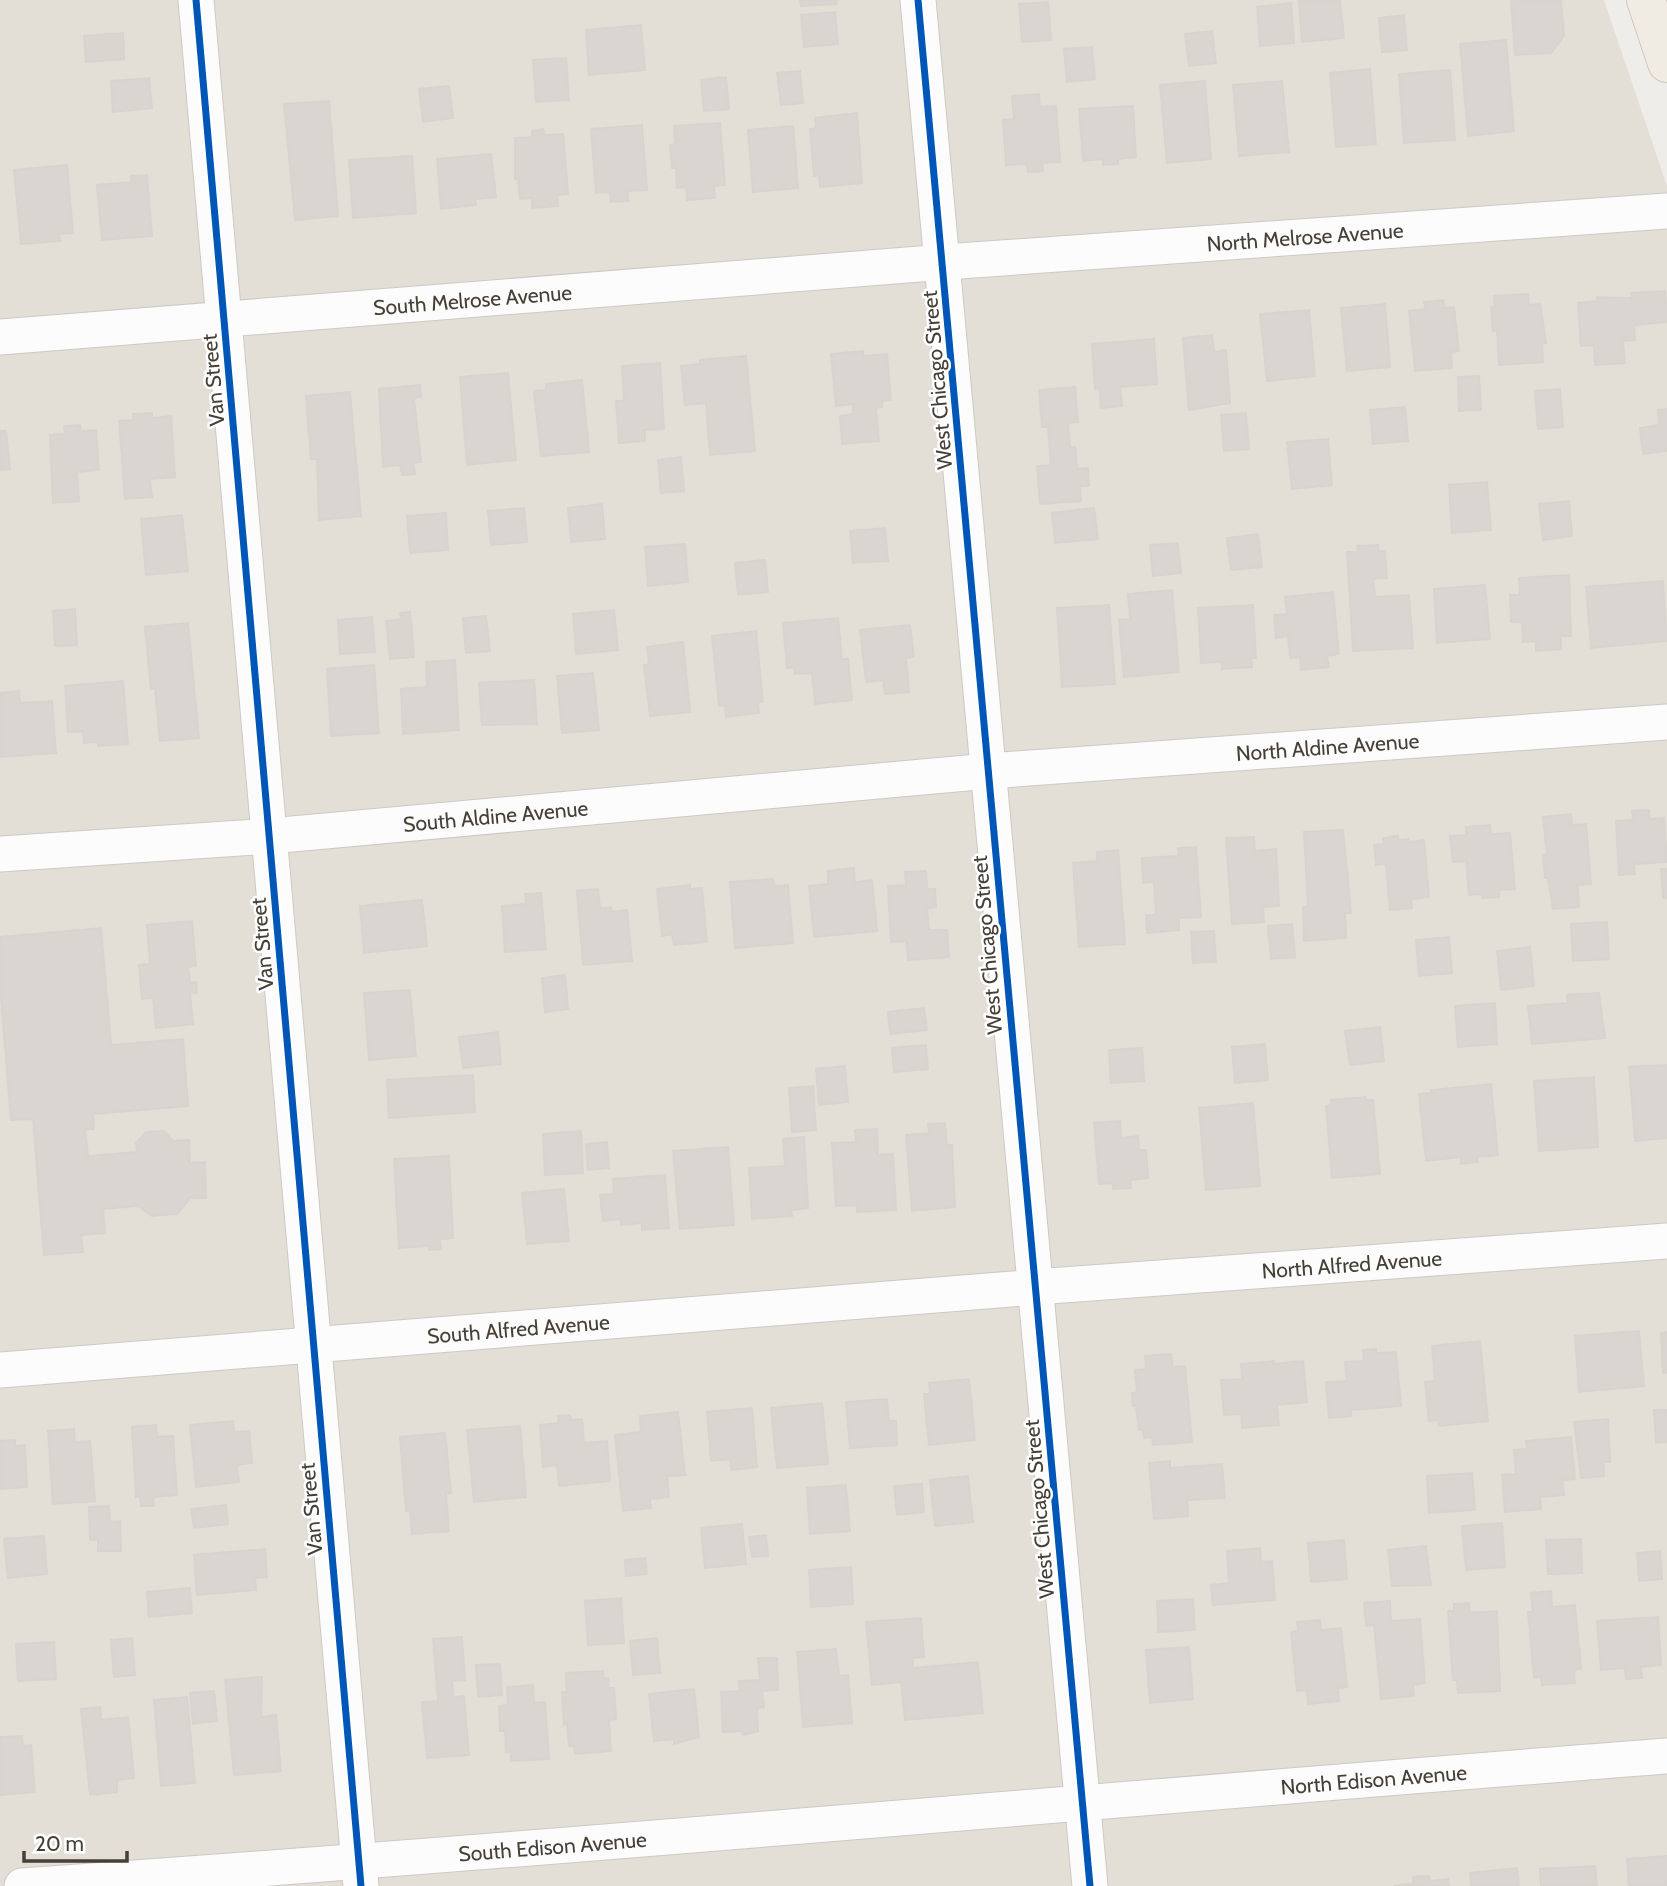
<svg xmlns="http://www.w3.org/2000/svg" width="1667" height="1886" font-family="Cabin,sans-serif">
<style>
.residential{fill:#e3dfd7}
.building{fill:#d9d6d1;stroke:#d7d4cf;stroke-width:2}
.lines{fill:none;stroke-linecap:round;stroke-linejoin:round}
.minor-casing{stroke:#ccc9c5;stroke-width:37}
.major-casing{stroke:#d0c8b8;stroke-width:40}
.minor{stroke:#fdfcfc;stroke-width:35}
.major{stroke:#f0ece4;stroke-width:38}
.cycleway-casing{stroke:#fff;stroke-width:11}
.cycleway{stroke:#0057b8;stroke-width:7}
.labels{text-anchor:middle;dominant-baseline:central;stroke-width:5;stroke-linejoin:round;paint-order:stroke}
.street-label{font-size:21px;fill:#453f36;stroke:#fff}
</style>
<rect width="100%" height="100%" fill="#efede9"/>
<!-- residential -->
<path class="residential" d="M0,0H1604L1667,186V1886H0Z"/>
<!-- building -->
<path class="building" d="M800,0H836L837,4L801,6Z
M1299,0H1340L1344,38L1302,42Z
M1511,0H1561L1564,36L1551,53L1515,55Z
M1048,2L1051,40L1022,42L1019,4Z
M1291,3L1294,43L1260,46L1257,7Z
M835,12L838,44L804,47L801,15Z
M1404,15L1407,50L1382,52L1379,18Z
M641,25L645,70L589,75L586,30Z
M1212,31L1216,63L1189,66L1185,34Z
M123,33L124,59L86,62L84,36Z
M1506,40L1514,131L1468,136L1460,44Z
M1092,47L1095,79L1067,82L1064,49Z
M566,58L569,100L536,102L533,60Z
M1370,69L1376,144L1336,147L1330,73Z
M1450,70L1455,140L1404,143L1399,74Z
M800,71L803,103L781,105L777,73Z
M726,77L729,109L704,111L701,80Z
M149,78L152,108L113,112L111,81Z
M1205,81L1211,159L1167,163L1160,85Z
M1282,81L1289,152L1239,156L1233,85Z
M449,86L453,118L423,122L419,89Z
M1039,94L1040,107L1056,106L1060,162L1042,163L1043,171L1028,172L1027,164L1006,165L1003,120L1014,119L1012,96Z
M329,101L338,216L295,220L284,104Z
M1133,106L1136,157L1118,159V164L1103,165V159L1083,161L1079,109Z
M857,113L862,183L820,187L819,175L814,176L810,129L816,128L815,118Z
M720,123L725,185L714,186L715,198L687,200L686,187L677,188L676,168H672L670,145L675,144L674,126Z
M642,125L647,190L627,191L628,201L611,202L610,192L596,193L591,129Z
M793,126L798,188L753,192L748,130Z
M543,129L544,135L563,134L568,194L557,195L558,206L532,208V198L520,199L518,179H515V138L532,137V131Z
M491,154L496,197L475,199L476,205L441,209L437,159Z
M412,156L416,213L353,218L349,160Z
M67,165L73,233L59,234L60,241L21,244L14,170Z
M147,175L152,236L102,240L97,185L132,182L131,176Z
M1665,291L1667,322L1634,325L1635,340L1623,341L1625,363L1595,365L1594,345L1581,346L1578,303L1598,301L1597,297L1632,298L1631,293Z
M1528,294L1529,305L1540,304L1546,343H1542L1543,362L1499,365L1497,330L1493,331L1491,307H1495L1494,296Z
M1443,300L1444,308L1454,307L1459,351L1451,352L1452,368L1415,371L1409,311L1426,309L1424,302Z
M1385,304L1390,367L1347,371L1341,308Z
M1309,310L1315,376L1267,381L1260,314Z
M1212,335L1214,352L1226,350L1230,403L1189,410L1183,338Z
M1154,339L1157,384L1120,387L1122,406L1101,408L1100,388L1095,389L1092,344Z
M863,351V356L887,354L891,400L882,401V407L876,408L879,441L842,444L840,416L853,414V404L836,406L831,354Z
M746,356L755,451L710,455L706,403L685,405L681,366L700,364V360Z
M660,363L664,429L645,430V441L619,443L616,401H624L622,366Z
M508,373L516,460L467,465L460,377Z
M1479,376L1481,410L1459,411L1458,377Z
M582,380L589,452L541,456L534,391L546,390V384Z
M420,385L421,397L414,398L421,462L413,463L415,474L402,475L400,465L383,467L379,389Z
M1075,387L1078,422L1068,423L1070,447H1075L1077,469L1088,468L1089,486H1080L1081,501L1040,504L1037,466L1051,465L1048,427H1042L1039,390Z
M1560,389L1563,427L1538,429L1535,391Z
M350,392L361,516L319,520L317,459H311L306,396Z
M1405,407L1408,441L1373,444L1370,410Z
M1667,409V451L1643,454L1640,428L1659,425L1658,410Z
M152,413V418L171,416L175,477L150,479L152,497L125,499L119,421L134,420L133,414Z
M1246,413L1249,449L1224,451L1221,415Z
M80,425L81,431L96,430L99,470L77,472L79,501L53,503L50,435L65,434L64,426Z
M0,431H6L10,469L0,470Z
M1328,439L1332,485L1292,489L1287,442Z
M681,457L684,491L661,493L658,460Z
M1487,482L1491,530L1452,533L1449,485Z
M1569,501L1572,536L1543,540L1539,504Z
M602,504L605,539L571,542L568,508Z
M524,508L527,542L491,545L488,511Z
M1094,508L1098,539L1055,543L1052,513Z
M446,513L448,550L410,553L407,516Z
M182,515L188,571L146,575L141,519Z
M885,528L888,561L853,563L850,531Z
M1258,534L1262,567L1231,570L1227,538Z
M1178,543L1181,573L1153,576L1150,545Z
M685,544L688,582L648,586L645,547Z
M1378,545L1379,551H1385L1387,578L1373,579L1375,597L1409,595L1413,648L1353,651L1347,552H1358L1357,546Z
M765,560L768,592L738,595L735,563Z
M1569,575L1571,636H1561V649L1536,651V641L1523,642L1522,622H1511L1510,595H1520L1519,578Z
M1663,581L1667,641L1591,648L1586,587Z
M1485,585L1490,639L1437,643L1434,589Z
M1172,590L1179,672L1124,677L1119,620L1130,619L1128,594Z
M1333,592L1339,654L1327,656L1329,667L1301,670L1300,657L1290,658L1288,636L1276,638L1274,615L1287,614L1285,597Z
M1109,605L1115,684L1062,687L1057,608Z
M1253,605L1256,658H1251L1252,667L1222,669V662L1201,663L1198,608Z
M75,609L77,645L55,646L53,611Z
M614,610L618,650L576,654L573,614Z
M410,612L414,657L390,659L386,621L402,619L400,613Z
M486,616L490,651L466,653L463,618Z
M372,617L375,652L340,654L338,620Z
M838,618L842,659H848L852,700L815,704L812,673L795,674L794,667L787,668L783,623Z
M188,623L199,738L160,741L155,688L151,689L145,627Z
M910,625L914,657L906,658L909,692L885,694L883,680L866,682L860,630Z
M756,631L763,702L758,703L759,713L726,717L725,705L719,706L712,636Z
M683,642L690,712L650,716L644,665L649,664L647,647Z
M455,660L459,730L403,734L401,689L427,687L426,662Z
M374,665L379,733L331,736L327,669Z
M593,673L599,730L562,733L557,676Z
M534,680L537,724L482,725L479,683Z
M123,681L128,744L98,746V742L84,743L83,731L68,732L65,686Z
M19,691L20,703L52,701L56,753L0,757L1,693Z
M1649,810L1650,819L1664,818L1667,862L1634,864L1635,874L1619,875L1616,821L1633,820L1632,811Z
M1571,814L1572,825L1586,824L1591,884L1578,885L1579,907L1553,909L1548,878H1545L1543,855H1547L1543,817Z
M1490,825L1491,834L1510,833L1515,889L1499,890V897L1483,898L1482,894L1469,895L1466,861L1453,862L1450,836L1466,835V827Z
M1343,830L1351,913H1345L1346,938L1304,941L1303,907H1308L1304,832Z
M1398,836V840L1408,839V842L1424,840L1429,897L1411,899L1412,908L1390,910L1386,864L1376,865L1374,845L1384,844L1383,838Z
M1254,837L1255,851L1276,849L1279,906L1263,907L1264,922L1232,924L1226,838Z
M1196,847L1201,917L1179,918V930L1147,933L1146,915H1156L1154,882L1143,883L1142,858L1179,856L1178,848Z
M1118,850L1125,944L1079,947L1073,863L1097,861V852Z
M854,868L855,882L872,880L877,931L814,937L809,886L828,884V871Z
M1661,869H1667V898H1663Z
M926,871L927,889H935L936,907L927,908L929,930H947L949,957L908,960L906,941L891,942L888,886L906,885L905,872Z
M773,879L774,886L788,885L793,943L735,948L730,882Z
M690,885V889L702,888L707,942L674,945L672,934L662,936L657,889Z
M598,889L600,908L611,907L612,912L627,910L632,961L583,965L577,891Z
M541,893L546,949L505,952L502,906L526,904L525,894Z
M422,900L427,946L364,953L360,906Z
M192,921L196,966L188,967L190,983L196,982L197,993L190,994L193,1024L156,1028L153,998L142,999L139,965L150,964L147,925Z
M1607,922L1609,959L1573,961L1571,924Z
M1292,924L1295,957L1271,959L1268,926Z
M101,928L111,1045L183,1039L188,1106L93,1114L94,1129H85L88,1156L137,1152L136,1143L146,1132L164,1131L173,1141L189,1140L190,1163L205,1162L206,1198H190L177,1214L152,1216L138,1206L103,1209L105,1233L81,1235L83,1252L44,1255L33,1119L11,1120L0,987V937Z
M1214,931L1216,962L1193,963L1191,932Z
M1449,937L1452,973L1419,976L1416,940Z
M1530,947L1534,986L1501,990L1497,951Z
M565,975L568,1009L545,1012L542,978Z
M410,990L416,1056L369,1060L364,993Z
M1599,993L1605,1038L1532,1044L1528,1006L1568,1003L1567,995Z
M1495,1003L1497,1044L1458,1047L1455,1006Z
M924,1008L927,1030L890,1034L888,1012Z
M1380,1027L1384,1061L1350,1065L1345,1031Z
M498,1032L501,1064L463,1068L459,1037Z
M1265,1044L1268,1080L1235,1083L1232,1047Z
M926,1045L928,1069L894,1072L892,1048Z
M1142,1048L1144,1081L1111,1083L1109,1050Z
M1667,1065V1138L1635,1141L1629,1067Z
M845,1066L848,1102L819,1105L816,1069Z
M473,1075L475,1112L389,1118L387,1080Z
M1594,1077L1598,1147L1539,1151L1534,1081Z
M1491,1084L1498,1155L1477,1157L1478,1162L1461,1164V1157L1426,1161L1419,1094L1432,1093L1431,1090Z
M813,1086L816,1130L792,1132L789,1088Z
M1366,1097V1100H1373L1380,1174L1332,1178L1326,1106L1332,1105L1331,1100Z
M1253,1103L1260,1186L1206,1190L1199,1108Z
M1120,1121L1121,1138L1138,1136L1139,1150H1146L1148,1178L1130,1180L1131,1188L1113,1189V1183L1099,1184L1094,1123Z
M945,1123L947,1145H952L955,1207L912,1211L906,1135L929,1133L928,1124Z
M877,1129L878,1155L893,1154L896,1210L857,1212V1205L836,1206L832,1143L856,1142L855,1130Z
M581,1131L583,1173L545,1175L543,1134Z
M804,1137L808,1208L791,1210L792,1216L752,1219L749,1168L785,1166L783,1139Z
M607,1142L609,1168L588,1170L586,1144Z
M728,1147L734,1225L680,1229L673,1151Z
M449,1156L453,1238L440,1239L441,1249L429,1250V1246L399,1248L394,1159Z
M665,1175L669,1228L642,1230V1223L621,1225V1219L603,1221L600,1195L614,1194L613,1179Z
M564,1189L569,1241L527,1244L522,1193Z
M1639,1331L1644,1386L1579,1392L1575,1336Z
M1667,1332V1373H1663L1661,1333Z
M1480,1341L1488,1421L1439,1426L1438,1420L1429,1421L1425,1382L1435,1381L1432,1346Z
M1376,1349V1353L1396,1352L1401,1406L1351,1410V1416L1329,1418L1326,1382L1347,1381L1345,1362L1364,1361L1363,1350Z
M1171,1354L1173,1367L1185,1366L1192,1442L1153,1445L1152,1437L1144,1438L1143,1429L1139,1430L1136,1406H1133L1132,1393L1137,1392L1135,1370L1146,1369L1145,1356Z
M1274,1361V1364L1303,1361L1307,1402L1277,1405L1279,1425L1242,1428L1241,1414L1224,1415L1221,1380L1242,1379L1241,1364Z
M969,1379L975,1440L929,1445L924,1394H930L929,1383Z
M887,1399L889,1421H896L897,1445L850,1448L846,1402Z
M822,1403L828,1464L777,1468L771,1408Z
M752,1408L757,1467L731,1470L730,1459L711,1461L707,1412Z
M1654,1410H1667V1442L1656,1443Z
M678,1412L685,1475L667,1476L669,1497L650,1499L651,1508L623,1511L615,1435L641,1432L640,1416Z
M570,1415L571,1420L582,1419L584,1443L607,1441L610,1481L559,1486L557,1465L543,1467L540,1425L559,1423L558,1416Z
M1608,1419L1610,1462H1603L1604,1476L1581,1478L1574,1422Z
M233,1421L234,1432L249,1431L252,1463L237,1465L239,1482L196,1487L190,1425Z
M156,1425L157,1437L173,1436L177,1495L153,1497L154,1506H141L140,1497H136L132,1427Z
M520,1426L526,1497L474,1502L467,1430Z
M74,1429L75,1442L90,1441L95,1501L53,1504L48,1431Z
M445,1433L451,1493H446L449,1531L412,1534L410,1510L406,1511L400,1437Z
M1571,1437L1575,1479L1562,1480L1564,1495L1540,1497L1541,1509L1505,1512L1502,1475L1516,1474L1514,1450L1527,1449L1526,1441Z
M15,1440V1446L25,1445L27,1487L0,1489V1441Z
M1170,1461V1468L1222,1464L1225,1498L1187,1500L1188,1516L1154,1519L1149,1463Z
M1472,1473L1475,1510L1429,1513L1427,1476Z
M968,1476L973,1522L935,1526L930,1480Z
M922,1484L924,1512L897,1515L894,1486Z
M846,1485L850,1531L810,1534L807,1488Z
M226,1505L228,1524L194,1528L191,1509Z
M109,1506L110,1522L120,1521L121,1551H98V1540H90L89,1507Z
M1502,1523L1505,1567L1466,1570L1462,1526Z
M742,1524L746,1564L705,1568L701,1528Z
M766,1535L768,1556L752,1557L749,1537Z
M44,1536L47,1574L8,1578L4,1539Z
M1581,1539L1582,1573L1548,1574L1546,1540Z
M1344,1540L1347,1579L1311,1582L1308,1543Z
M1426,1546L1431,1585L1392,1586L1388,1550Z
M1260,1548L1261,1562L1272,1561L1275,1600L1213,1605L1211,1585L1229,1583L1227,1551Z
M265,1549L267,1577L255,1578L256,1590L197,1595L194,1555Z
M1660,1551L1662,1579L1639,1581L1637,1553Z
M645,1558L647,1574L626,1576L625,1560Z
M851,1567L853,1604L811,1607L809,1570Z
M190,1588L192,1613L149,1617L147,1592Z
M1551,1591L1552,1607L1575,1605L1581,1669L1574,1670L1575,1683L1542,1685L1541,1677H1534L1528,1612H1533L1531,1593Z
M621,1598L624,1643L588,1645L585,1601Z
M1193,1599L1195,1630L1158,1632L1157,1601Z
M1390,1601L1391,1621L1420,1619L1425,1683L1413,1685L1414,1696L1381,1699L1374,1625L1366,1626L1364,1603Z
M1469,1603L1470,1613L1497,1611L1500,1691L1458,1693L1457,1680H1453L1448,1611H1454V1604Z
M1658,1617L1661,1665L1641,1667L1642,1678L1626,1679L1625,1668L1601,1670L1597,1621Z
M921,1618L924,1657L912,1658L913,1668L978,1662L983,1713L905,1720L901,1682L872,1685L866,1622Z
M1320,1620L1321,1630L1341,1628L1347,1687L1338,1688L1339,1701L1308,1704L1307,1690L1297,1691L1291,1632L1298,1631L1297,1622Z
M462,1637L465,1680L452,1681L453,1697L464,1696L469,1755L427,1758L422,1702L438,1701L433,1639Z
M132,1638L135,1675L114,1677L111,1640Z
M657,1638L660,1673L633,1675L630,1641Z
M54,1642L56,1679L18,1681L16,1644Z
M1189,1647L1193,1699L1150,1703L1146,1650Z
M836,1649L839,1676L848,1675L852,1723L803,1727L797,1652Z
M758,1658H777L778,1690L762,1691L764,1707L757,1708L758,1731L743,1735L742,1731L723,1732L721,1692L740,1691L739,1681L760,1680Z
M500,1664L502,1695L478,1697L476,1665Z
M603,1671V1679L608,1678L609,1688H614L616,1719L609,1720L611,1751L575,1754L574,1746H569L567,1723L564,1725L562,1692H567L566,1673Z
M262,1677L261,1717L276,1715L281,1771L234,1775L225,1680Z
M533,1685L534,1703L545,1702L549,1759L511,1761V1751L506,1752L505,1731H500L499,1706L508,1705L507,1687Z
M694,1689L699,1737L674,1744V1739L654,1741L649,1694Z
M214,1691L217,1721L193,1724L190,1693Z
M187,1697L195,1783L161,1786L154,1700Z
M100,1707L101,1720L128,1717L134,1778L117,1780V1792L90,1795L81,1709Z
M22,1736L23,1746L31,1745L35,1792L0,1795V1737Z
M1667,1856V1886H1629L1627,1859Z
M1595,1866L1597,1886H1541L1540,1869Z
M1517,1868L1519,1886H1471L1470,1873Z
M1429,1876L1430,1881L1448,1879L1449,1886H1393L1414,1883L1413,1877Z"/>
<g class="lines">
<defs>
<g id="minor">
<path d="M196,0L361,1886"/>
<path d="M918,0L1090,1886"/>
<path id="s1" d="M0,337L945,262L1667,211"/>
<path id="s2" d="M0,854L270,836L989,771L1667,722"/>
<path id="s3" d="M0,1370L1036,1287L1667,1241"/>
<path id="s4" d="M22,1886C571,1848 1119,1798 1667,1756"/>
</g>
<path id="major" d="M1646,0L1667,63"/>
</defs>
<!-- minor casing -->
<use href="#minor" class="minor-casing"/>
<!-- major casing -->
<use href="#major" class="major-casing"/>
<!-- minor -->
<use href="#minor" class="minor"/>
<!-- major -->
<use href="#major" class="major"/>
<defs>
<path id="cycleway" d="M196,0L361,1886
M918,0L1090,1886"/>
</defs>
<!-- cycleway casing -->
<use href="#cycleway" class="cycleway-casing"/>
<!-- cycleway -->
<use href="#cycleway" class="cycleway"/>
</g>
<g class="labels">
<!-- street labels -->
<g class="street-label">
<text stroke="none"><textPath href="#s1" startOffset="1309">North Melrose Avenue</textPath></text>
<text stroke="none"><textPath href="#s1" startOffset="474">South Melrose Avenue</textPath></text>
<text transform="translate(213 380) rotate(-95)">Van Street</text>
<text transform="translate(937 380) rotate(-95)">West Chicago Street</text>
<text stroke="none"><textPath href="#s2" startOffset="1332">North Aldine Avenue</textPath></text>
<text stroke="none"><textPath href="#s2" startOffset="497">South Aldine Avenue</textPath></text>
<text transform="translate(262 944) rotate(-95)">Van Street</text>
<text transform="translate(987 945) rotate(-95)">West Chicago Street</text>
<text stroke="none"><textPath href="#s3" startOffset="1356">North Alfred Avenue</textPath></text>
<text stroke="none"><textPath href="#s3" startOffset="520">South Alfred Avenue</textPath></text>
<text transform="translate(311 1509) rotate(-95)">Van Street</text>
<text transform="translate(1039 1509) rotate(-95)">West Chicago Street</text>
<text stroke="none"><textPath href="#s4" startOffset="1356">North Edison Avenue</textPath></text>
<text stroke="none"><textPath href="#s4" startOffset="532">South Edison Avenue</textPath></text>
</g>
</g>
<!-- scale -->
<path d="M24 1851v10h103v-10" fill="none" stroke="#453f36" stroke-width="3.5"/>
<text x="35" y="1851" font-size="21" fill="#453f36" stroke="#ffffff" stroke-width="5" paint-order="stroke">20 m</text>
</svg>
